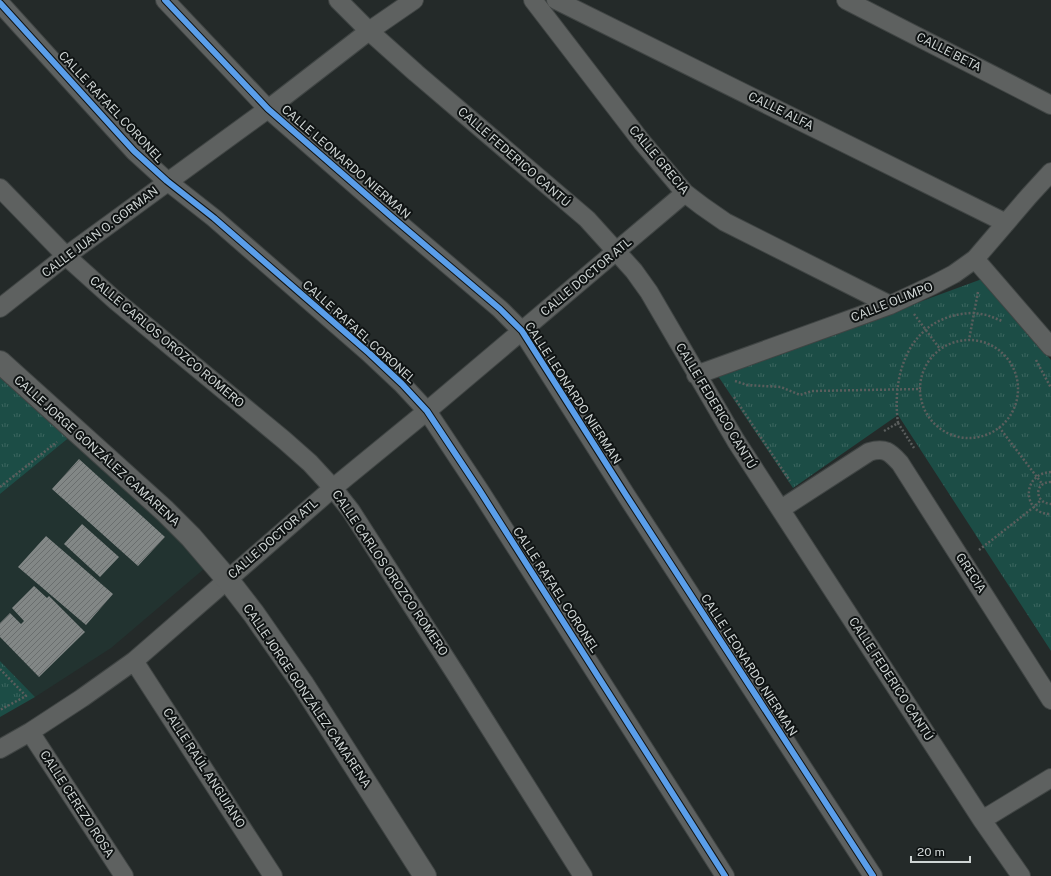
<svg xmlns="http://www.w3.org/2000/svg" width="1051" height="876" font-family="'Public Sans',sans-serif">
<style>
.built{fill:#223330}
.grass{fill:url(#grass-tufts)}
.building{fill:url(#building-hatch)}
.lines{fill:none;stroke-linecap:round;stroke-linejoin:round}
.minor-casing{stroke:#404544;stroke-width:20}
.tertiary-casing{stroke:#404544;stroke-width:24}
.path{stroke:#5a5e5d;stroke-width:2.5;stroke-dasharray:2 2;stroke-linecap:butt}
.minor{stroke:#5e6160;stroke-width:18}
.tertiary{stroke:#5e6160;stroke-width:22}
.cycleway-casing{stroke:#0f1313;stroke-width:8}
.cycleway{stroke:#5a9eea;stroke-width:6}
.labels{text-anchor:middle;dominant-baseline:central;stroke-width:4;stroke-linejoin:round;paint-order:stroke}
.street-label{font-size:12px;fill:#cfd5d4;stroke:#0f1313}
</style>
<defs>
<pattern id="grass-tufts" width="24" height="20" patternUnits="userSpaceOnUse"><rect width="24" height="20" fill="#1c4d46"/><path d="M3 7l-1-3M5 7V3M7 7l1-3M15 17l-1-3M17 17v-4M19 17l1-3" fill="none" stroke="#3c6660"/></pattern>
<pattern id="building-hatch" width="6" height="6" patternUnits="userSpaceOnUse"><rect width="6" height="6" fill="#828786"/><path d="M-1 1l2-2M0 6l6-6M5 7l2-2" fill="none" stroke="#6a6e6e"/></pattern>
</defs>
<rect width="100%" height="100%" fill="#242a29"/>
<!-- built -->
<path class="built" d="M71,436L150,503L205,568L111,648L35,697L0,661V494Z"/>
<!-- grass -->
<path class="grass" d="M982,279L1051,360V651L898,415L793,488L718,376Z
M0,371L71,436L0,494Z
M0,661L35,697L0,717Z"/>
<!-- building -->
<path class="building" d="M79,459L165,537L138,566L52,489Z
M82,524L119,557L100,577L64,544Z
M46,536L113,594L86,625L18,567Z
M34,586L47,598L49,596L85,632L39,677L0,637V623L10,613L21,624L24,621L12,608Z"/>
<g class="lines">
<defs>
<path id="minor" d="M165,0L268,109L393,218L500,309L522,331L626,495L873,876
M338,0L369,31L416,73L587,219L634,271L649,292L736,441L982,820L1021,876
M533,0L642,142L685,193L702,206L725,222L890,305
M556,0L1006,223
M846,0L1051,105
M0,3L134,151L167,181L214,218L369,353L402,384L427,411L480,491L725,876
M0,188L66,256L116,301L284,440L310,463L333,488L351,511L457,676L583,876
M975,259L1051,347
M0,308L66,256L268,109L369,31L414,0
M696,375L890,305L933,285L954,274L975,259L1029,196L1051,172
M781,509L869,452C885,447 890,452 900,463L1051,700
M134,661L273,876
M30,732L124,876
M0,749L30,732L82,698L134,661L333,488L427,411L685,193
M982,820L1051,778"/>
<path id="tertiary" d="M0,362L165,511L191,537L227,579L254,614L302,683L425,876"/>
</defs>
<!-- minor casing -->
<use href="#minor" class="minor-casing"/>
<!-- tertiary casing -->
<use href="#tertiary" class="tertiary-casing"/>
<!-- path -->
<path class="path" d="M978,292L974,313L987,315L1002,321
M914,314L940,349
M920 389a49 49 0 1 1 98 0a49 49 0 1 1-98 0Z
M1036,360L1051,388
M735,381L747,385L781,387L800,395L812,391L921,389
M734,397L790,481
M898,423C891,370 912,314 974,313L969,340
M999,427L1043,485
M884,431L898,423L914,448
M1051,472C1020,474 1023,515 1051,514
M1051,482C1034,482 1034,503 1051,504
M0,487L57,442
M979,550L1034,507L1041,500
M0,669L26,696L0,710"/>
<!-- minor -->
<use href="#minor" class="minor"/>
<!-- tertiary -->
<use href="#tertiary" class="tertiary"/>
<defs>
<path id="cycleway" d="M165,0L268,109L393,218L500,309L522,331L626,495L873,876
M0,3L134,151L167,181L214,218L369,353L402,384L427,411L480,491L725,876"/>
</defs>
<!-- cycleway casing -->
<use href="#cycleway" class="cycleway-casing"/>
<!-- cycleway -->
<use href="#cycleway" class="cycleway"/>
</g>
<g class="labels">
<!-- street labels -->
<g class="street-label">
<text transform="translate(949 52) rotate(27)">CALLE BETA</text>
<text transform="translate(111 107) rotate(47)">CALLE RAFAEL CORONEL</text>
<text transform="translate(781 111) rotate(26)">CALLE ALFA</text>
<text transform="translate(514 157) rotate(41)">CALLE FEDERICO CANTÚ</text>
<text transform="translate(659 160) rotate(50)">CALLE GRECIA</text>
<text transform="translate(346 162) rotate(41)">CALLE LEONARDO NIERMAN</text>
<text transform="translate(100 232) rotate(-37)">CALLE JUAN O. GORMAN</text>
<text transform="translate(586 277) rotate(-40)">CALLE DOCTOR ATL</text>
<text transform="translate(892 302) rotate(-22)">CALLE OLIMPO</text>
<text transform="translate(359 332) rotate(42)">CALLE RAFAEL CORONEL</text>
<text transform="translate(167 342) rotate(40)">CALLE CARLOS OROZCO ROMERO</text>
<text transform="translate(573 393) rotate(57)">CALLE LEONARDO NIERMAN</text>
<text transform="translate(716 406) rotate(59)">CALLE FEDERICO CANTÚ</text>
<text transform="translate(97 451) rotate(42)">CALLE JORGE GONZÁLEZ CAMARENA</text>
<text transform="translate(273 539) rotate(-41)">CALLE DOCTOR ATL</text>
<text transform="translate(390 573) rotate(56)">CALLE CARLOS OROZCO ROMERO</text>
<text transform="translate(971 573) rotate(57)">GRECIA</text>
<text transform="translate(556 590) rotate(57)">CALLE RAFAEL CORONEL</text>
<text transform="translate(749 665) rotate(57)">CALLE LEONARDO NIERMAN</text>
<text transform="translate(891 679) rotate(57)">CALLE FEDERICO CANTÚ</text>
<text transform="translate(307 696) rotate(56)">CALLE JORGE GONZÁLEZ CAMARENA</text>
<text transform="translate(204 768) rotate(57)">CALLE RAÚL ANGUIANO</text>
<text transform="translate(77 804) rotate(57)">CALLE CEREZO ROSA</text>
</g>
</g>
<!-- scale -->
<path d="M911 856v6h59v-6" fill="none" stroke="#cfd5d4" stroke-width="2"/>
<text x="917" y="856" font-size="12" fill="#cfd5d4" stroke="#0f1313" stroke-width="3" paint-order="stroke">20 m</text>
</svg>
